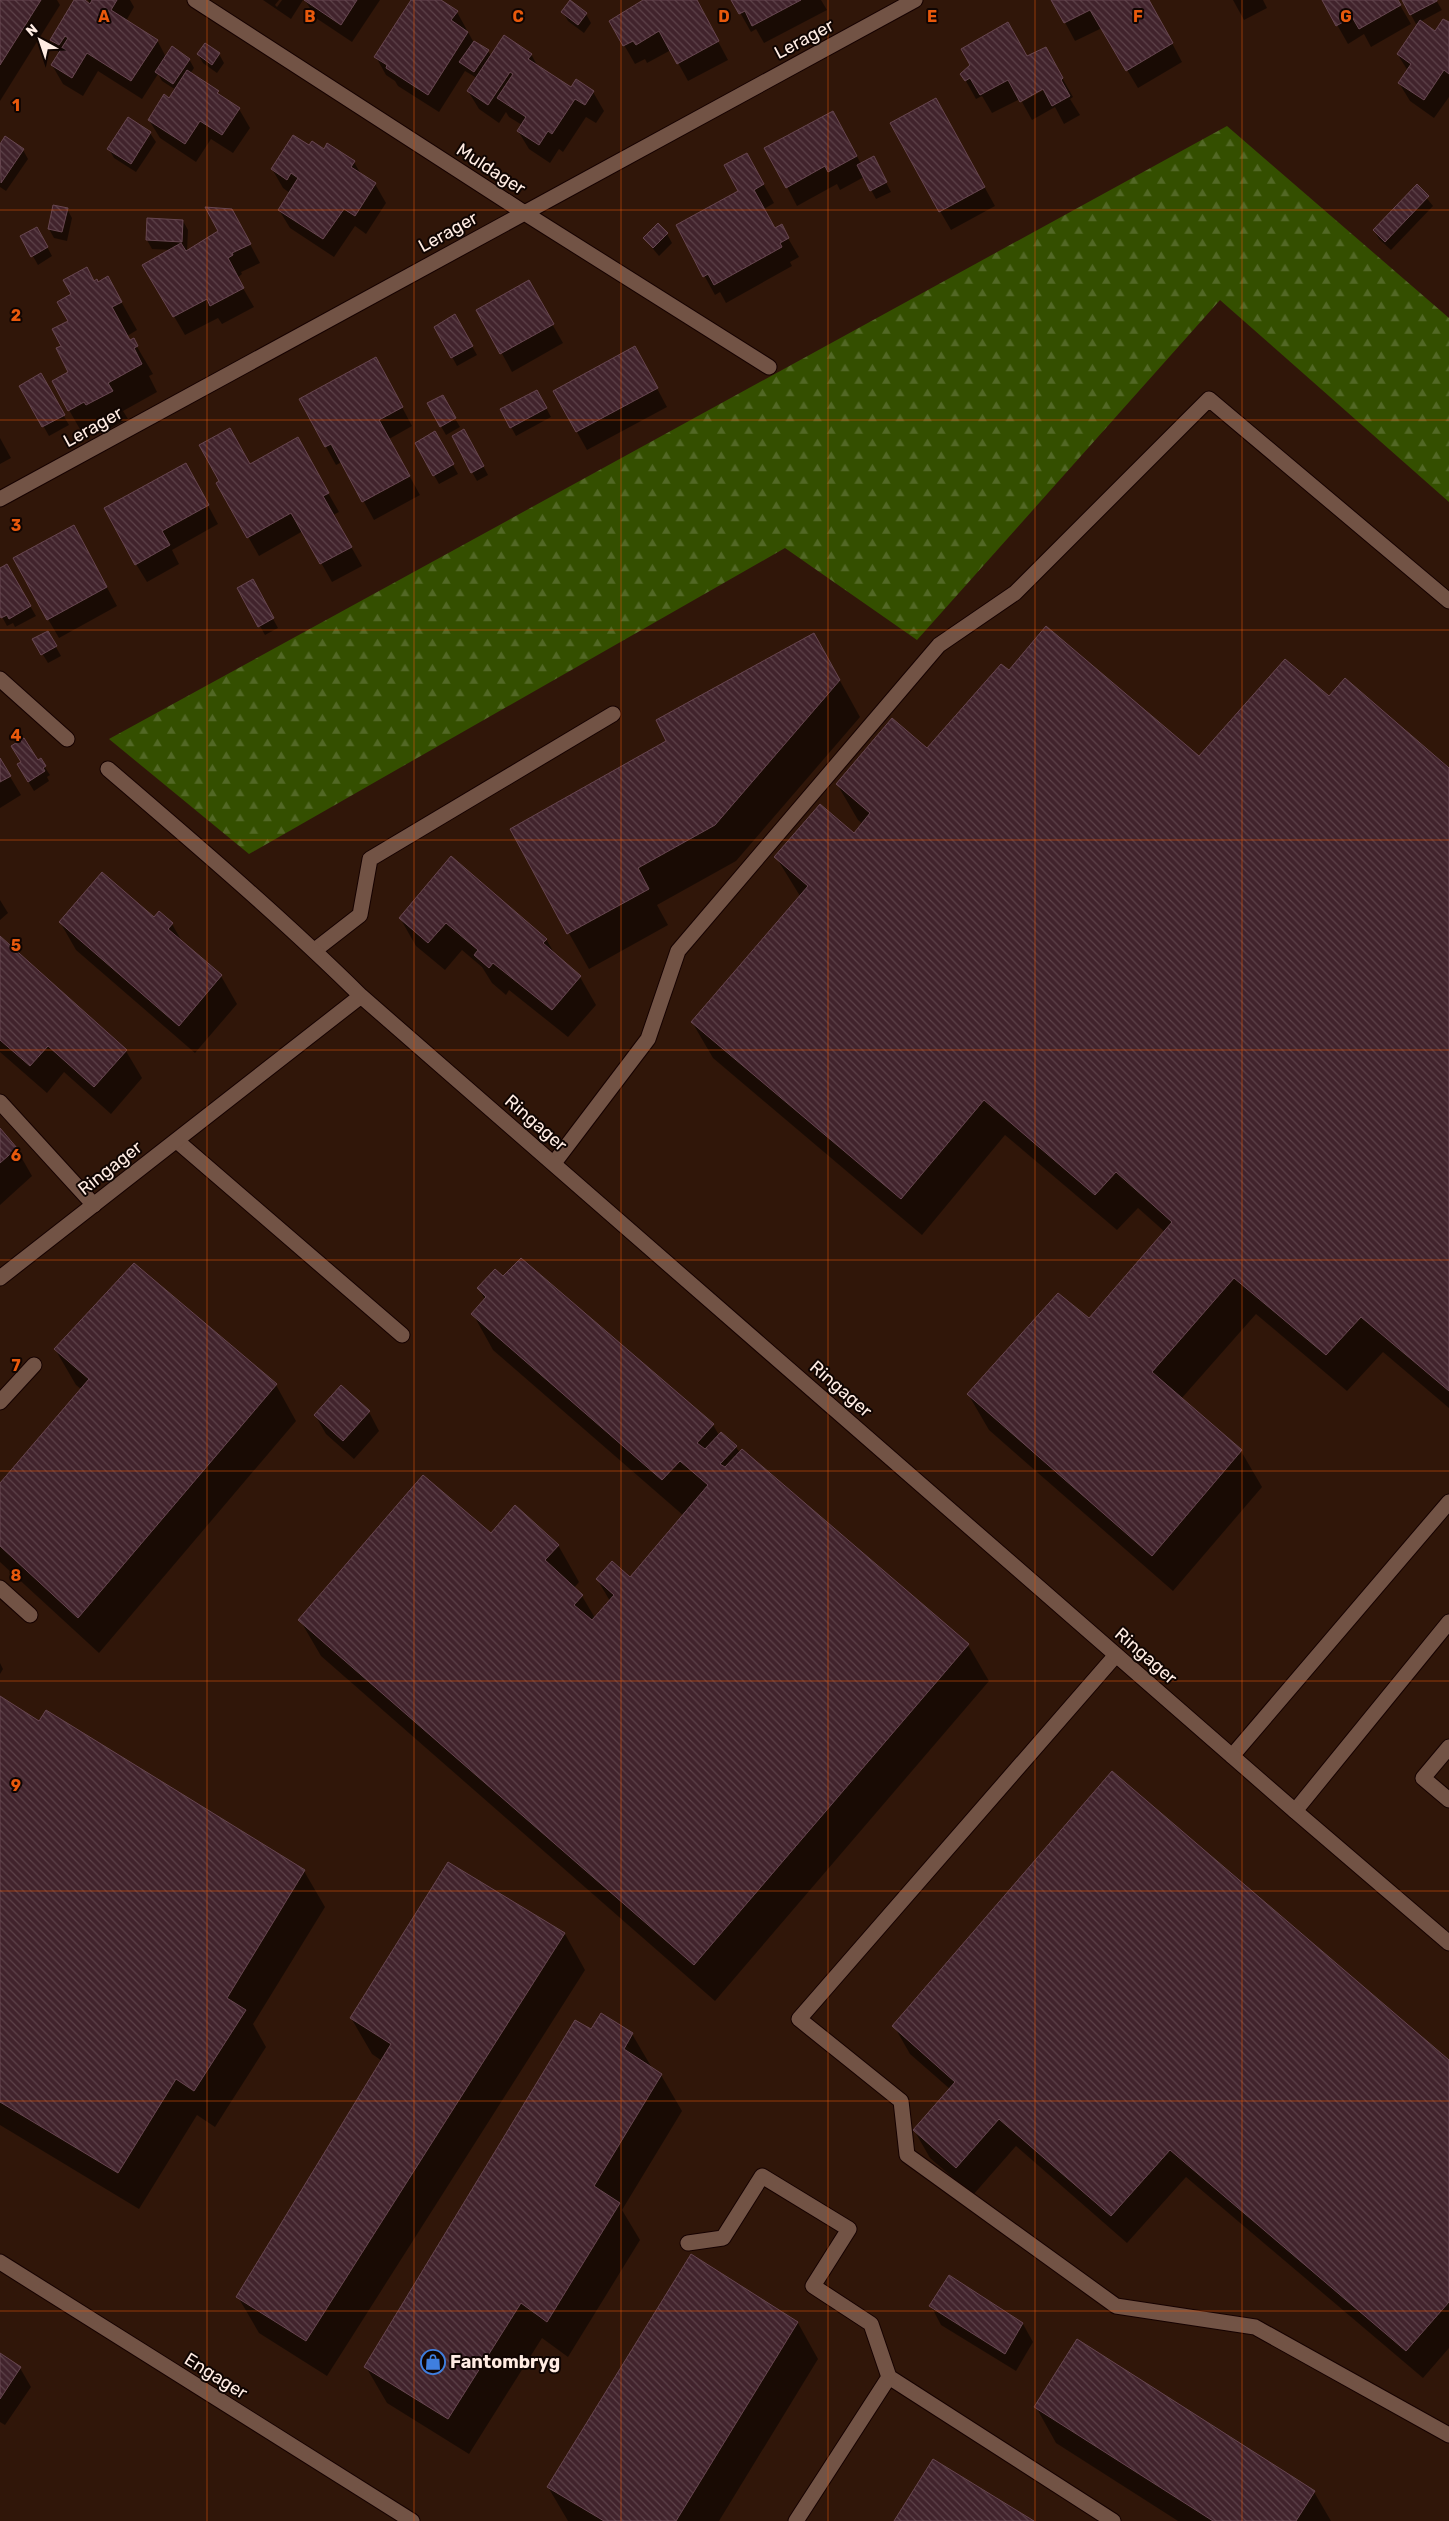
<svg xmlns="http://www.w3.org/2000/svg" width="1449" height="2521" font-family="Rubik,sans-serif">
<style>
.forest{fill:url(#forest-firs)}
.shadow{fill:#0007}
.building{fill:url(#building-back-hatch);stroke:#674650}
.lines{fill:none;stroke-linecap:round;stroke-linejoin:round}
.service-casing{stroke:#160200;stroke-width:17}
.minor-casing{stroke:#160200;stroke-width:17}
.service{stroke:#725345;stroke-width:15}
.minor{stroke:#725345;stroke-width:15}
.grid{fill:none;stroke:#e8590c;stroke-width:1;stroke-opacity:0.55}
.labels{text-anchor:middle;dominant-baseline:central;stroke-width:4;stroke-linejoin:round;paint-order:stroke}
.street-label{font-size:18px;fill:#ffece3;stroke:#100502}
.poi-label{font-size:18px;font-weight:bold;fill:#ffece3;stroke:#100502;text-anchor:start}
.grid-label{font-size:16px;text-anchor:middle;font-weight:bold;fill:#e8590c;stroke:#100502;stroke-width:4;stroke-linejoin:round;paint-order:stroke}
</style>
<defs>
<pattern id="forest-firs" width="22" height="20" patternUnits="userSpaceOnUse" patternTransform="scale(1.25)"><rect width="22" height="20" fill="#344f00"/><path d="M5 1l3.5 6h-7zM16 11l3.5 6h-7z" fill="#526825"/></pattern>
<pattern id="building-back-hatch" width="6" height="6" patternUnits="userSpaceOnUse" patternTransform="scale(1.25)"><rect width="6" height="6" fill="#41232c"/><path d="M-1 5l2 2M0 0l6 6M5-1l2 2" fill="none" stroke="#5e434a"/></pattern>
</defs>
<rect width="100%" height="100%" fill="#301609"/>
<!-- forest -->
<path class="forest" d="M1227,126L1449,318V502L1220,300L917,640L785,548L249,854L109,739Z"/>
<!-- shadow -->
<path class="shadow" d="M0,0H57L60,5L0,101Z
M76,0H82L91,6L88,0H130L134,7L126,21L157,40L166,57L189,59L194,68L190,74L239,109L250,128L233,153L211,139L196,162L160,138L149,120L176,90L162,81L158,74L142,99L98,71L83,96L63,84L52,65L59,53L52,40Z
M263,0H279L275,5L277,7L282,0H303L291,19Z
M305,0H380L352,42L316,18Z
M413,0H438L457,12L474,43L488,51L491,56L531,54L538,67L571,89L593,92L604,111L596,123L586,117L563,152L559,149L550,163L529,149L518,131L522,125L509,117L506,112L499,123L479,109L468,91L477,78L465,71L439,112L398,86L395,81L386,75L376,57Z
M644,0H696L728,60L688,81L671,50L647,63L645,59L635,64L611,22Z
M733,0H821L827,10L764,43L756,29L751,32Z
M1053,0H1149L1182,62L1138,88L1102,28L1075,41Z
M1233,0H1263L1267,8L1244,20Z
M1323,0H1397L1411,24L1371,47L1364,34L1348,44Z
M1403,0H1436L1442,10L1416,24Z
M563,12L586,14L591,23L584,33L568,21Z
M1449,24V97L1434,118L1410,101L1399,83L1408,71L1398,55Z
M1045,48L1073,97L1070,99L1080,115L1064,124L1055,107L1032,120L1022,102L1049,87L1048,85L992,113L982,96L976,99L962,74L1027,58Z
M198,54H219L224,63L217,73L203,63Z
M946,118L995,206L951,230L940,211Z
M844,131L861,164L878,167L891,192L876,199L864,177L840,190L837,184L797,206L787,187Z
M150,133L156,142L136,172L114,158L109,149Z
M5,138L23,150L28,159L6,191L0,187V146Z
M309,147L354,162L362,176L375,184L386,203L366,234L355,226L334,257L290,228L279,210L290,193L283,188L272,169Z
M757,173L774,203L764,209L775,229L781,226L799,257L790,262L792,266L726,303L720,292L715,295L677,226L739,191Z
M1417,186L1433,206L1391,250L1379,239L1374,230Z
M67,209L72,218L67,241L54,238L49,229Z
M183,221L188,230L187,252L242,229L260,263L241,272L242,274L237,278L254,307L222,324L218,318L185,335L144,265L172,250L152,249L147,240Z
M37,228L52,256L38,265L22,237Z
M667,234L672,243L659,256L644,238Z
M108,278L137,330L127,336L130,342L133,340L153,374L149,376L157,392L123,411L128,419L103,432L101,429L85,438L69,410L70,373L63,346L70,321L94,282L98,283Z
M528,282L563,343L512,372L478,310Z
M455,316L477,355L457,366L436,327Z
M645,366L667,407L587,450L577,432Z
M40,375L69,425L49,436L21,386Z
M386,377L412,426L389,439L420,495L374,520L342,462L336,465L300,400Z
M537,391L551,417L516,436L502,410Z
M442,396L460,427L446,435L428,404Z
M435,433L458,474L439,484L416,443Z
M0,438L11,458L0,464Z
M297,439L339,512L333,515L362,566L332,582L303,531L259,556L218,483Z
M469,439L488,475L477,481L472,472Z
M196,483L218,524L172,550L179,564L147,582L136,564Z
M84,545L117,606L59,638L48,619Z
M6,565L36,616L15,627L13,623L7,626L0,613V569Z
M252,581L278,628L265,635L239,589Z
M48,633L61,656L48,663L34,640Z
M834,670L860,717L736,861L657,905L668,925L589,969L511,830Z
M1009,672L1199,757L1329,698L1449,770V1408L1383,1352L1347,1391L1256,1314L1181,1399L1241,1451L1262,1487L1173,1591L989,1430L968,1394L1089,1320L1165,1232L1138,1208L1117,1230L1005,1135L922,1235L713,1058L692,1022L800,896L776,857L854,835L863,824L858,820L837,784L927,750Z
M0,760L21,795L0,808Z
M40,760L50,775L47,777L49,781L34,791L18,765Z
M451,858L546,939L556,956L580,977L596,1005L568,1037L509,990L506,995L492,983L482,967L462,950L445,970L416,946L400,918Z
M0,900L8,913L0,920Z
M159,913L172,924L184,945L221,976L237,1004L195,1053L76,950L60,922L154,919Z
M0,938L126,1051L142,1078L111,1114L64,1072L47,1093L0,1052Z
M0,1130L16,1148L32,1176L0,1205Z
M503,1278L713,1425L719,1435L736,1447L740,1453L742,1450L968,1645L989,1681L715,2001L321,1656L300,1620L491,1535L558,1545L579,1582L574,1588L582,1596L595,1618L610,1601L597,1579H630L684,1516L493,1350L473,1314L485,1300L479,1288Z
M55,1349L276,1385L296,1421L99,1653L0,1562V1485L81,1389L76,1385Z
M369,1412L379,1431L354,1459L326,1434L315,1415Z
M0,1663L3,1669L0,1674Z
M0,1698L39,1723L304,1871L325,1907L253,2024L266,2047L215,2127L197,2115L139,2209L0,2125Z
M449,1864L565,1934L585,1970L327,2376L259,2333L238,2297L382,2061L372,2054L351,2018Z
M894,2026L1449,2062V2348L1423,2378L1186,2177L1127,2243L1016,2146L973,2195L930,2158L914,2130L950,2089L910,2054Z
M591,2031L632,2034L652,2068L661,2075L682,2111L622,2210L640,2240L568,2357L542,2338L469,2454L387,2403L366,2367Z
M691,2256L798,2323L818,2359L719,2521H568L548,2487Z
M931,2306L1023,2324L1033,2342L1016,2371L941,2325Z
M0,2354L20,2368L31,2387L5,2425L0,2422Z
M1036,2407L1314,2492L1331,2521H1178L1056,2443Z"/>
<!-- building -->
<path class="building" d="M0,0H41L0,65Z
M74,0H85L90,4L92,0H117L111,10L158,40L131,81L87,53L72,78L51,65L68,38L65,36L59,45L50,40Z
M304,0H357L341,25Z
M411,0H441L458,11L451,20L468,32L428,95L386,68L387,65L374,57Z
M570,0L587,13L578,25L561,12Z
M643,0H697L719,41L677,64L659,31L636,45L633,41L623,46L609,21Z
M731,0H801L752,26L745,11L739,14Z
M1051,0H1149L1173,43L1126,71L1090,10L1064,23Z
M1322,0H1398L1401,5L1359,29L1352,17L1336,26Z
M1402,0H1437V1L1410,15Z
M1443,19L1449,22V74L1444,70L1424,100L1398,83L1411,64L1397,54L1420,20L1435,31Z
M1008,22L1027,56L1046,47L1063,78L1061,80L1070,96L1052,106L1043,89L1020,102L1008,80L980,95L970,78L965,81L960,74L970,65L961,49Z
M504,35L532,54L528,59L571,87L576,79L594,91L585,105L575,99L552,134L548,131L539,145L517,131L526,117L497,98L513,74L510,72L488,105L467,91Z
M474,41L489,50L474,72L459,62Z
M205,43L220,53L212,65L197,54Z
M172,46L190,59L173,84L155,72Z
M187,70L219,91L217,93L240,108L222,135L200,121L185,144L148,120L164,94L169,98Z
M936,98L985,187L939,212L890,123Z
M833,111L857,156L828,172L825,166L786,188L764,148Z
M128,117L151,132L131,164L107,149Z
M293,135L309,145L312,141L324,149L327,143L355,161L351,167L376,183L355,216L344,209L323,239L278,210L298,178L291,173L287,180L271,169Z
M5,136L24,149L1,183L0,144Z
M747,153L764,184L754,190L775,228L782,224L789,238L780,243L782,247L714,285L708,274L703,277L676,225L738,191L724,165Z
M874,156L887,182L870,191L857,165Z
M1417,184L1429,196L1385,242L1373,230Z
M53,205L68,208L62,232L48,229Z
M205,207L232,209L251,244L232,253L233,255L228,258L244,288L210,306L207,299L173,317L142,265L181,243L186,251L218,231Z
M147,218L183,220L182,242L146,240Z
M658,223L668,233L653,248L643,238Z
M37,227L48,247L31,257L20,236Z
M87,267L94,281L97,279L98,282L108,276L122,302L112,307L130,340L134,338L138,346L134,348L142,364L108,383L113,391L86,405L84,402L68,411L52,381L68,372L56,348L61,346L52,329L68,321L57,302L71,294L63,280Z
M529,280L554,324L500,354L476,310Z
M455,314L473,346L451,358L434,327Z
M635,346L658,388L576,432L553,391Z
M376,357L403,407L379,420L410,476L362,502L331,444L325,447L299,399Z
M41,373L65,415L42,427L19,386Z
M537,390L547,408L510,428L500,409Z
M443,395L456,418L440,427L427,403Z
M230,428L250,464L298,437L329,493L323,496L352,547L320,564L291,513L247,538L216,483L219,481L199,445Z
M464,429L484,466L471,473L452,436Z
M435,431L454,464L433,476L415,443Z
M186,463L209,505L162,531L170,545L135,565L104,508Z
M74,525L107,587L47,620L13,558Z
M7,564L31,606L9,619L7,615L1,618L0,616V568Z
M253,579L274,618L258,627L237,588Z
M1046,626L1199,756L1285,659L1329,696L1345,678L1449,768V1391L1361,1317L1326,1355L1234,1278L1152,1372L1242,1450L1152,1556L967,1394L1058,1293L1089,1318L1172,1222L1116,1172L1095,1195L984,1100L901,1199L691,1022L808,886L774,857L820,804L854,833L870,813L836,784L892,718L927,748L1001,664L1009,670Z
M48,631L57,646L41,655L32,639Z
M814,633L840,680L715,825L638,868L649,889L567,934L510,829L666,741L656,720Z
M24,738L38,760L41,758L46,766L43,768L45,771L28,782L17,764L21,762L11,746Z
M0,758L11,776L0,782Z
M451,856L547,939L543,943L581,976L552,1010L493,963L489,968L474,955L478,950L446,923L428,943L399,918Z
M102,872L154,917L159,911L173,923L168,929L222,975L179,1026L59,922Z
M0,936L127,1050L94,1087L48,1046L30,1066L0,1040Z
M0,1128L17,1148L0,1163Z
M521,1258L714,1424L697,1443L705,1449L721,1432L737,1446L720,1464L725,1467L742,1449L969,1644L694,1965L298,1620L423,1475L491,1533L515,1505L559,1545L545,1560L583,1595L574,1605L592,1620L614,1595L596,1579L612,1561L630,1577L708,1485L680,1461L662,1480L471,1314L486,1297L477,1288L495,1269L503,1276Z
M134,1263L277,1384L78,1618L0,1546V1483L89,1379L54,1349Z
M341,1385L370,1411L343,1441L314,1415Z
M0,1696L39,1721L46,1710L305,1870L227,1998L246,2010L194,2091L176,2079L118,2173L0,2102Z
M1112,1771L1449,2060V2302L1406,2351L1170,2150L1111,2216L999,2119L956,2168L913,2130L955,2082L892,2026Z
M448,1862L565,1933L306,2341L236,2297L391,2044L350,2018Z
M601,2013L633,2033L624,2049L662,2074L594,2186L620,2203L547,2322L521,2303L448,2419L364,2367L575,2020L591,2029Z
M691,2254L798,2322L676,2521H604L547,2487Z
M949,2275L1023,2323L1005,2354L929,2306Z
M1077,2339L1315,2491L1296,2521H1213L1034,2407Z
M0,2353L21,2367L0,2399Z
M933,2459L1034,2521H894Z"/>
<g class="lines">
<defs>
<path id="service" d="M315,950L360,915L370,859L613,714
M0,1102L94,1205
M177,1141L402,1335
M554,1163L648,1039L678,951L939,645L1015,593L1209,399L1449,601
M0,1402L34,1365
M0,1588L30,1615
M1116,1655L799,2019L901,2101L907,2155L1116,2306L1255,2327L1449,2435
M1449,1747L1423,1778L1449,1800
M1232,1756L1449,1502
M1295,1811L1449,1622
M688,2243L723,2238L762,2176L849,2229L813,2286L871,2324L889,2377
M796,2521L889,2377L1113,2521"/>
<path id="minor" d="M195,0L523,212L769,367
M0,499L915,0
M0,679L67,739
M108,769C194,843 280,916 361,996L1295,1811L1449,1943
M0,1278L361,996
M0,2262L412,2521"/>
</defs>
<!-- service casing -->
<use href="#service" class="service-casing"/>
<!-- minor casing -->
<use href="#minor" class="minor-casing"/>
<!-- service -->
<use href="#service" class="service"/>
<!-- minor -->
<use href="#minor" class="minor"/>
</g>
<!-- grid -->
<path class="grid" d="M207,0V2521M414,0V2521M621,0V2521M828,0V2521M1035,0V2521M1242,0V2521M0,210H1449M0,420H1449M0,630H1449M0,840H1449M0,1050H1449M0,1260H1449M0,1471H1449M0,1681H1449M0,1891H1449M0,2101H1449M0,2311H1449"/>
<!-- icons -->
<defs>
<symbol id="shop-ring" viewBox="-11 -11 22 22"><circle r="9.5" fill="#100502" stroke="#3f7fe0" stroke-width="1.5"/><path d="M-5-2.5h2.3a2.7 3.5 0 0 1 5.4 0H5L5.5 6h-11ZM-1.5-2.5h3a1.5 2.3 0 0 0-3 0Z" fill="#3f7fe0"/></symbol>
</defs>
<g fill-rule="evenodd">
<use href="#shop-ring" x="419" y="2348" width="28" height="28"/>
</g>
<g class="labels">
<!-- street labels -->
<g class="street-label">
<text transform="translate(804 39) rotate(-28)">Lerager</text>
<text transform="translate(491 169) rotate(33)">Muldager</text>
<text transform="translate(448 232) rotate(-29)">Lerager</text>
<text transform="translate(93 427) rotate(-29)">Lerager</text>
<text transform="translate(536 1123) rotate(41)">Ringager</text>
<text transform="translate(110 1168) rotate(-38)">Ringager</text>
<text transform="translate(841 1389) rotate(41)">Ringager</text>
<text transform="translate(1146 1656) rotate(41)">Ringager</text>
<text transform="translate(216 2376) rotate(32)">Engager</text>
</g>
<!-- poi labels -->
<g class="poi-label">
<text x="450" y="2362">Fantombryg</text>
</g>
</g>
<g class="grid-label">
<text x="104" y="22">A</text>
<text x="310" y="22">B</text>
<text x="518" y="22">C</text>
<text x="724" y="22">D</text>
<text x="932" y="22">E</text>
<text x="1138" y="22">F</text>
<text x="1346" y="22">G</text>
<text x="16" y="111">1</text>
<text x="16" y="321">2</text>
<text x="16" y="531">3</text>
<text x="16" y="741">4</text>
<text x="16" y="951">5</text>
<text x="16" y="1161">6</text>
<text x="16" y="1371">7</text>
<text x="16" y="1581">8</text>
<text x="16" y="1791">9</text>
</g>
<!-- north arrow -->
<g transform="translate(40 40) rotate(320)" stroke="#100502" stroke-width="4" paint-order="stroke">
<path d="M0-4L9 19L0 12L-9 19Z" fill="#ffece3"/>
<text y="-8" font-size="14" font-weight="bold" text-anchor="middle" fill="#ffece3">N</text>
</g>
</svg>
